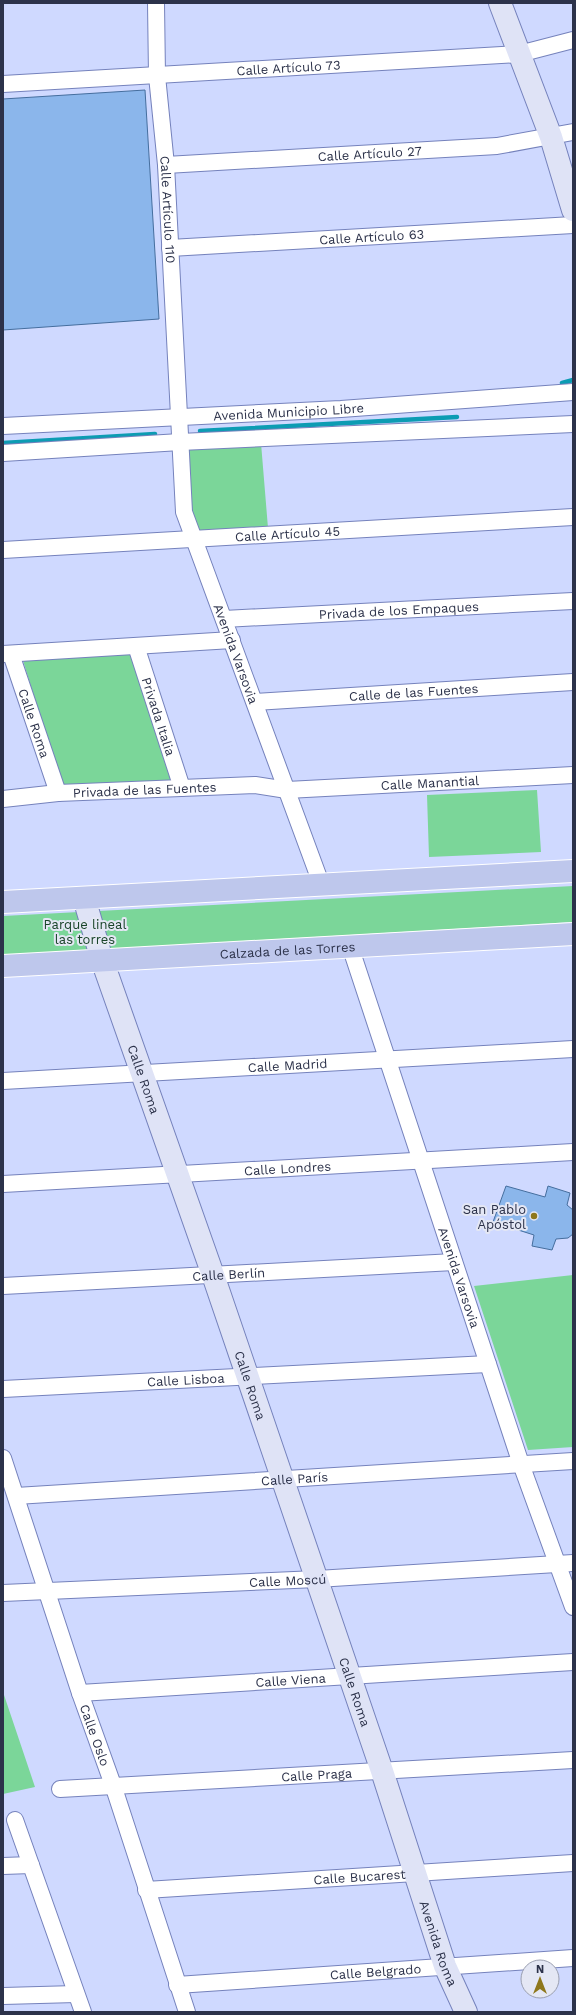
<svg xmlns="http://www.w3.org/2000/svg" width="576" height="2015" font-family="'Work Sans',sans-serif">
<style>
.green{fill:#7bd699}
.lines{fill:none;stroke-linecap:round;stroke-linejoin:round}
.stream{stroke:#0c9cb3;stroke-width:4.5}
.building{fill:#8bb6eb;stroke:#456e9e}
.street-casing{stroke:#7582bc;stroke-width:18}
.secondary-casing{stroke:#7582bc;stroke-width:24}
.primary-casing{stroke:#fff;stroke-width:24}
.street{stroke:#fff;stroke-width:16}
.secondary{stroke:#dfe3f6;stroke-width:22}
.primary{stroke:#bec7ec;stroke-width:22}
.poi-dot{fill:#8e771b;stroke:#e4e7f4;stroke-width:1.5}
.labels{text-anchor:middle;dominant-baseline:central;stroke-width:4;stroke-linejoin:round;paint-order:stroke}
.street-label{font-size:13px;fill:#2c324a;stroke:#e4e7f4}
.park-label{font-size:13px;fill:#194429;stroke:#e4e7f4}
.poi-label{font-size:13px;fill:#2c324a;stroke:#e4e7f4;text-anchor:end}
</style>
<rect width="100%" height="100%" fill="#cfd9ff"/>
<!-- green -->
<path class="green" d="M261,443L268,528L195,532L187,503L185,447Z
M130,649L173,782L62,787L21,654Z
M537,790L541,852L429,857L427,795Z
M573,886V922L3,955V916Z
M573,1275V1447L528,1450L474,1286Z
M3,1692L35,1787L3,1794Z"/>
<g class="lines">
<!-- stream -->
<path class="stream" d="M562,383L573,380
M200,431L457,417
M3,443L155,434"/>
</g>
<!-- building -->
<path class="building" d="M145,90L159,319L3,330V99Z
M506,1186L545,1197L548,1186L570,1193L567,1205L573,1210V1234L568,1238L556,1239L552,1250L532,1246L534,1235L493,1222Z"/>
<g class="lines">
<defs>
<g id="street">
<path id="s1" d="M156,3L157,76L166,165L184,512L322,886"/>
<path id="s2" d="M3,84L519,54L573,40"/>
<path id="s3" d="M166,165L497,146L573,132"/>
<path id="s4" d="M170,248L573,225"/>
<path id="s5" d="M3,426L341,409L573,392"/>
<path d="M3,453L180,442L573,424"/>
<path id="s6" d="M3,550L573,517"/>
<path id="s7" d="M224,619L573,601"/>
<path id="s8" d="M136,646L182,788"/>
<path d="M3,654L232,640"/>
<path id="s9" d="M11,654L58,793"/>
<path id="s10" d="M255,702L573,682"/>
<path id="s11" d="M3,799L58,793L255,785L287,790L573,775"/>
<path id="s12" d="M350,946L521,1464L573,1607"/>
<path id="s13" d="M3,1081L573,1049"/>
<path id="s14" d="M3,1184L573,1152"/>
<path id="s15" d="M3,1286L454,1262"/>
<path id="s16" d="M3,1389L488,1364"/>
<path id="s17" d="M3,1458L80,1693L113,1785L187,2012"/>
<path id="s18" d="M16,1496L573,1461"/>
<path id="s19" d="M3,1593L317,1579L573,1563"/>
<path id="s20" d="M80,1693L573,1662"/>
<path id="s21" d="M60,1789L573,1760"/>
<path d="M15,1820L83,2012"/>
<path d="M3,1866L31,1865"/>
<path id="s22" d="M146,1890L573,1863"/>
<path id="s23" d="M177,1985L573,1958"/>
<path d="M3,1996L76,1994"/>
</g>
<g id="secondary">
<path d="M500,3L551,137L573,210"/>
<path id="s24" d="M84,898L102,960L213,1275L382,1771L445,1966L466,2012"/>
</g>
<g id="primary">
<path d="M3,902L573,871"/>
<path id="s25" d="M3,966L573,934"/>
</g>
</defs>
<!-- street casing -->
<use href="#street" class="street-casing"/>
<!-- secondary casing -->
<use href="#secondary" class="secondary-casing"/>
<!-- primary casing -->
<use href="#primary" class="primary-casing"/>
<!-- street -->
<use href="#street" class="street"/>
<!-- secondary -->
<use href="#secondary" class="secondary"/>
<!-- primary -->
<use href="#primary" class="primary"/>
</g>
<!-- markers -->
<circle class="poi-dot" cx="534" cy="1216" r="4"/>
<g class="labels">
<!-- street labels -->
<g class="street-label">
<text stroke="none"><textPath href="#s2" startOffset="286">Calle Artículo 73</textPath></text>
<text stroke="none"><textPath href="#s3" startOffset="204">Calle Artículo 27</textPath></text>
<text stroke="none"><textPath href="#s1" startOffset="207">Calle Artículo 110</textPath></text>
<text stroke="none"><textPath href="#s4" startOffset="202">Calle Artículo 63</textPath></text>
<text stroke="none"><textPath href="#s5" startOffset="286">Avenida Municipio Libre</textPath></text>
<text stroke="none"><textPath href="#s6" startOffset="285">Calle Artículo 45</textPath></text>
<text stroke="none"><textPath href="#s7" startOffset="175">Privada de los Empaques</textPath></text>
<text stroke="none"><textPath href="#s1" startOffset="661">Avenida Varsovia</textPath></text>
<text stroke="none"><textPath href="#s10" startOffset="159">Calle de las Fuentes</textPath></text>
<text stroke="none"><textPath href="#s8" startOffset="74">Privada Italia</textPath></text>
<text stroke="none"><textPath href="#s9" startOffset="73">Calle Roma</textPath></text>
<text stroke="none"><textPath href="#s11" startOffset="428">Calle Manantial</textPath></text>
<text stroke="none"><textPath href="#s11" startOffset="142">Privada de las Fuentes</textPath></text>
<text stroke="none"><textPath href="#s25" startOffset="285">Calzada de las Torres</textPath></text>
<text stroke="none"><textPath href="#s13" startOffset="285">Calle Madrid</textPath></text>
<text stroke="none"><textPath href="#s24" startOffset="191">Calle Roma</textPath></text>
<text stroke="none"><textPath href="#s14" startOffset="285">Calle Londres</textPath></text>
<text stroke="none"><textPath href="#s15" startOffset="226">Calle Berlín</textPath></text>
<text stroke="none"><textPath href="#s12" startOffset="349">Avenida Varsovia</textPath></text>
<text stroke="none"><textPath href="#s16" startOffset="183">Calle Lisboa</textPath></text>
<text stroke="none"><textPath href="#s24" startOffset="515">Calle Roma</textPath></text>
<text stroke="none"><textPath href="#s18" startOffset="279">Calle París</textPath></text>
<text stroke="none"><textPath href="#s19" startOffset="285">Calle Moscú</textPath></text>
<text stroke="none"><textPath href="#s20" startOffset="211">Calle Viena</textPath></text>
<text stroke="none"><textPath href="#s24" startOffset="839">Calle Roma</textPath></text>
<text stroke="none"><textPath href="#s17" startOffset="292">Calle Oslo</textPath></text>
<text stroke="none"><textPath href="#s21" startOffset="257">Calle Praga</textPath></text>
<text stroke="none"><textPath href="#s22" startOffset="214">Calle Bucarest</textPath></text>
<text stroke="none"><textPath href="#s24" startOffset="1104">Avenida Roma</textPath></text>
<text stroke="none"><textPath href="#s23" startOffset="199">Calle Belgrado</textPath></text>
</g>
<!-- park labels -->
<g class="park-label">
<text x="85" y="924">Parque lineal<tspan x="85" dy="15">las torres</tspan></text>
</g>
<!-- poi labels -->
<g class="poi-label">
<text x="526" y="1209">San Pablo<tspan x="526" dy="15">Apóstol</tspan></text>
</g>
</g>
<!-- border -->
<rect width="576" height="2015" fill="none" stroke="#2c324a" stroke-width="8"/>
<!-- north arrow -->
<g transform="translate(540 1979)"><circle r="19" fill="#e4e7f4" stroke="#9a9fb0"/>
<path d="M0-3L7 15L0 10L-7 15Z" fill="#8e771b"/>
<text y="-6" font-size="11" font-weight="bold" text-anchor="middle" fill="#2c324a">N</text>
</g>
</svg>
